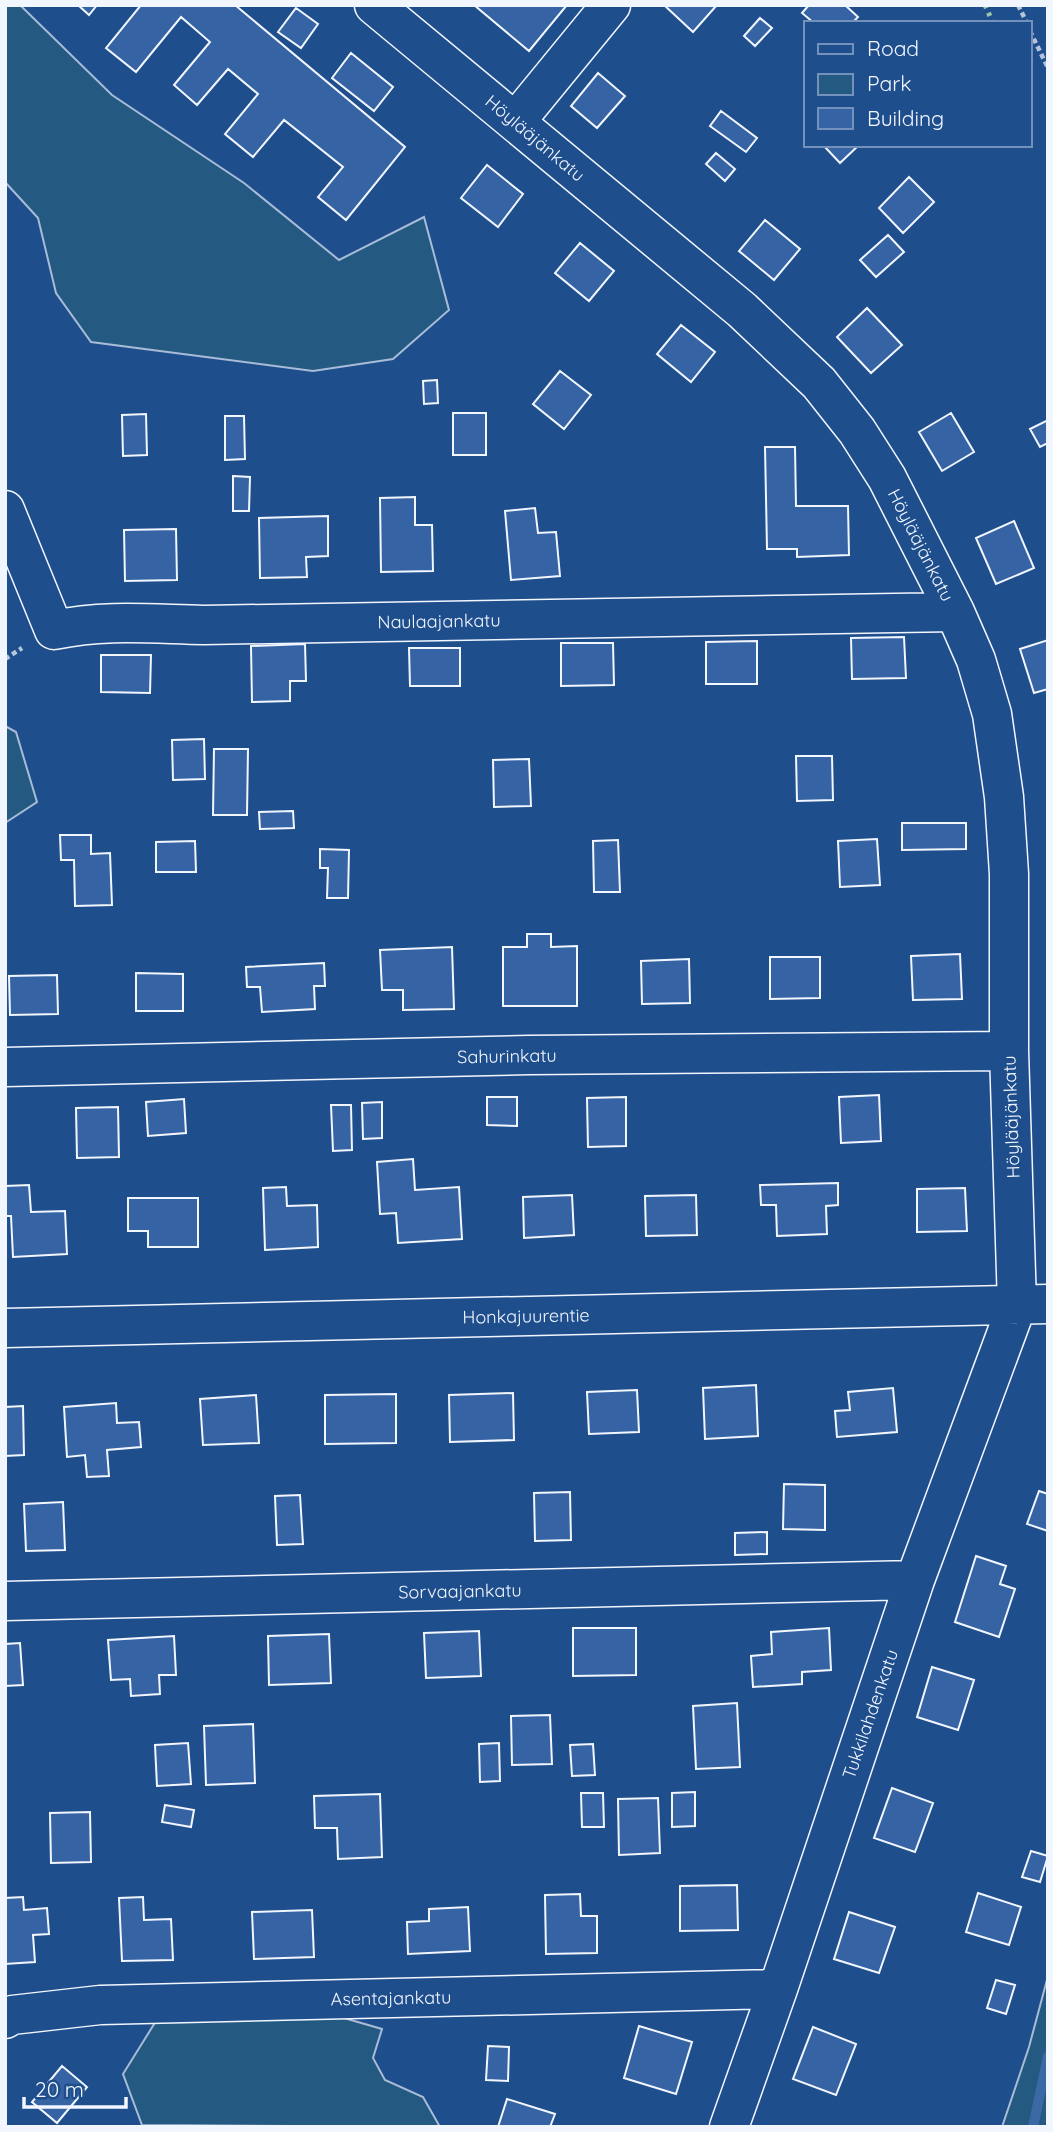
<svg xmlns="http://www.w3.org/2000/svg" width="1053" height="2132" font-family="Quicksand,sans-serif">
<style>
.green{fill:#245a82;stroke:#a8bbd7;stroke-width:2}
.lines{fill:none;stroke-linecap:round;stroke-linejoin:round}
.stream{stroke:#3b69a3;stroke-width:10}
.building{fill:#3563a3;stroke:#f2f6ff;stroke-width:2}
.minor-casing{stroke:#f2f6ff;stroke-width:41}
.path{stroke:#b3c4dc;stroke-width:4.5;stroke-dasharray:5 3.5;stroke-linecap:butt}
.minor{stroke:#1f4e8c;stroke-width:38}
.hedge{stroke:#97c8a6;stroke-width:5;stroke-dasharray:3.5 5;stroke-linecap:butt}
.labels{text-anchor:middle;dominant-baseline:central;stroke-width:5;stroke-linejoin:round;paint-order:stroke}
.street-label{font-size:18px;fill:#f2f6ff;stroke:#1f4e8c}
</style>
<rect width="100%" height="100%" fill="#1f4e8c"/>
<!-- green -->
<path class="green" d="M5,5H20L112,95L244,183L339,260L424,217L449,310L393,359L313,371L91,342L56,293L38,218L5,182Z
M5,726L16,732L37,802L5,823Z
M1048,1976V2127H1002L1029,2047Z
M337,2016L382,2029L373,2058L385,2080L423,2097L440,2127L142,2125L123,2074L156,2021Z"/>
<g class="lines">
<!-- stream -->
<path class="stream" d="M1033,2127L1048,2056"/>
</g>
<!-- building -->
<path class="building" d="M78,5H97L89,15Z
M141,5H235L405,147L346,220L318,197L343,167L284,120L253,157L225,134L258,94L228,69L197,105L174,85L210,42L181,17L136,72L106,48Z
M474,5H567L529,51Z
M664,5H717L693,32Z
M809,5H845L858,17L852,23H814L802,13Z
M296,8L318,24L301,48L278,32Z
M760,18L772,28L755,46L744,36Z
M351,53L393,87L374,111L332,78Z
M598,73L625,96L597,128L571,106Z
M721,111L757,138L746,152L710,126Z
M823,145H859L840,163Z
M716,153L735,169L725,181L706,164Z
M487,165L523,194L498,227L461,198Z
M909,177L934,202L903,233L879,208Z
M765,220L800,249L774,280L739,251Z
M888,235L904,252L876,277L860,260Z
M580,243L614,271L589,301L555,273Z
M867,308L902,345L871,373L837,337Z
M681,325L715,352L691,382L657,354Z
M560,371L591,395L564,429L533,404Z
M437,380L438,403L424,404L423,381Z
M453,413H486V455H453Z
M951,413L974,452L942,471L919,432Z
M146,414L147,455L123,456L122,415Z
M225,416H244L245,459L225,460Z
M1048,420V443L1040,447L1030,429Z
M765,447H795L796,506H848L849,555L797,557V549H767Z
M233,476L250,477L249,511H233Z
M415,497V525H432L433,571L381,572L380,498Z
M535,508L538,533L556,532L560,576L511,580L505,511Z
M328,516V556L306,557L307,577L260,578L259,518Z
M1014,521L1034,568L996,584L976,538Z
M176,529L177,580L125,581L124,530Z
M904,637L906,678L852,679L851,638Z
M1048,640V689L1034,693L1020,649Z
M757,641V684H706V642Z
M561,643H613L614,685L561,686Z
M305,644L306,681H290V701L252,702L251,646Z
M409,648H460V686H410Z
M101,655H151L150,693L101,692Z
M204,739L205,779L173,780L172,740Z
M214,749H248L247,815H213Z
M796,756H832L833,800L797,801Z
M529,759L531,806L494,807L493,760Z
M293,811L294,828L260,829L259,812Z
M902,823H966V849L902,850Z
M60,835H91V854L110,853L112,905L75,906L74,860H61Z
M877,839L880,885L840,887L838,841Z
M618,840L620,892H594L593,841Z
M195,841L196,872H156V842Z
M320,849L349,850L348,898H327L328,868H320Z
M527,934H551V947L577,946V1006H503V947H527Z
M452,947L454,1009L403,1010V990H382L380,950Z
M960,954L962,999L913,1000L911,956Z
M770,957H820V998L770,999Z
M689,959L690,1003L642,1004L641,961Z
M324,963L325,986H314L315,1009L262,1012L260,987H247L246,967Z
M136,973L183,974V1011H136Z
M57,975L58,1014L10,1015L9,976Z
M879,1095L881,1141L841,1143L839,1097Z
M487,1097H517V1126L487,1125Z
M626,1097V1146L588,1147L587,1098Z
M184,1099L186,1133L148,1136L146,1102Z
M382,1102V1138L363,1139L362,1103Z
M331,1105H351L352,1150L333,1151Z
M118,1107L119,1157L77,1158L76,1108Z
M413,1159L415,1190L459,1187L462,1239L398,1243L396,1213L380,1214L377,1162Z
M838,1183V1205L826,1206L827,1234L777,1236L776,1205H761L760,1185Z
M29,1185L31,1212L65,1211L67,1254L13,1257L11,1216H5V1186Z
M286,1187L287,1206L317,1205L318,1247L265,1250L263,1188Z
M965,1188L967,1231L917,1232V1189Z
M572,1195L574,1235L524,1238L523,1197Z
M696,1195L697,1235L646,1236L645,1196Z
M128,1198H198V1247H148V1231H128Z
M756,1385L758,1436L705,1439L703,1388Z
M893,1388L897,1432L837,1437L835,1411L850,1410L848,1392Z
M637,1390L639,1432L589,1434L587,1392Z
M513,1393L514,1440L450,1442L449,1395Z
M396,1394V1443L325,1444V1395Z
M256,1395L259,1443L203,1445L200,1399Z
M116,1403L117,1423L139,1422L141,1447L107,1450L109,1476L87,1477L85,1455L67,1457L64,1407Z
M23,1406L24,1455L5,1456V1407Z
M784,1484L825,1485V1530L783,1529Z
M1039,1491L1048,1494V1531L1027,1524Z
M570,1492L571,1540L535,1541L534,1493Z
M300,1495L303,1544L277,1545L275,1496Z
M63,1502L65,1550L26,1551L24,1504Z
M767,1532V1554L735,1555V1533Z
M976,1556L1006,1566L1000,1584L1015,1589L999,1637L955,1622Z
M573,1628H636V1675L573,1676Z
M829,1628L831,1670L802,1672V1684L753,1687L751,1656L772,1654L771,1632Z
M479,1631L481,1676L426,1678L424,1633Z
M329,1634L331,1683L269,1685L268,1636Z
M174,1636L176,1675H159L160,1694L131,1696L130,1679L111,1680L108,1640Z
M20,1643L23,1685L5,1686V1644Z
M932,1667L974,1680L958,1730L917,1717Z
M737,1703L740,1767L696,1769L693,1706Z
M550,1715L552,1764L512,1765L511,1716Z
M253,1724L255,1783L206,1785L204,1726Z
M188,1743L191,1784L157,1786L155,1745Z
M499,1743L500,1781L480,1782L479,1744Z
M593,1744L595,1775L572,1776L570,1745Z
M892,1788L933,1803L915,1852L874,1838Z
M695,1792V1826L672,1827V1793Z
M581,1793H603L604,1827H582Z
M380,1794L382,1857L338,1859L337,1828H315L314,1796Z
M658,1798L660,1853L619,1855L618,1799Z
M165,1805L194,1810L191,1827L162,1822Z
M90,1812L91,1862L51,1863L50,1813Z
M1031,1851L1048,1856L1040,1882L1022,1877Z
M737,1885L738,1930L680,1931V1886Z
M978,1893L1021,1907L1009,1945L966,1932Z
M580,1894L581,1916H597V1953L546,1954L545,1895Z
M23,1897L24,1910L47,1908L49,1934L33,1935L35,1962L5,1964V1898Z
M143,1897L144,1920L171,1919L173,1960L122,1961L119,1898Z
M468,1907L470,1951L408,1954L407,1922L429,1921V1909Z
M312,1910L314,1957L254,1959L252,1912Z
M849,1912L895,1927L879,1973L834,1959Z
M996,1980L1015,1985L1006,2014L987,2008Z
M639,2026L692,2042L676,2094L624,2078Z
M813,2027L856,2044L836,2095L793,2079Z
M488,2046L509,2047L508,2081L486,2080Z
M62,2066L87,2087L57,2123L32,2102Z
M507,2099L555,2114L550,2127H498Z"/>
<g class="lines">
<defs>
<path id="minor" d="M374,5L742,310L819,383L857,431L887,478L955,612L976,660L992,714L1004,797L1009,874V1051L1017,1305L915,1580L778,1989L729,2127
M516,121L611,5
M5,510L54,630C106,619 151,624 204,625L955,612
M5,1067L529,1055L1009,1051
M5,1328L1048,1304
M5,1601L915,1580
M5,2019L12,2015L100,2005L778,1989"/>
</defs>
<!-- minor casing -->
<use href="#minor" class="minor-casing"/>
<!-- path -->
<path class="path" d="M1018,5L1027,23
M1030,31L1048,68
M5,659L22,648"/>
<!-- minor -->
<use href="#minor" class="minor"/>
<!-- hedge -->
<path class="hedge" d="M985,5L993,23"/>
</g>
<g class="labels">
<!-- street labels -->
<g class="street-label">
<text transform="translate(535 138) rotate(40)">Höylääjänkatu</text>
<text transform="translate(921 545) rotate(63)">Höylääjänkatu</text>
<text transform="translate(439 621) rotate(-1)">Naulaajankatu</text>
<text transform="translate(507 1056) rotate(-1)">Sahurinkatu</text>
<text transform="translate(1011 1117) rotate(-92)">Höylääjänkatu</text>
<text transform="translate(526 1316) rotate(-1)">Honkajuurentie</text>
<text transform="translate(460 1591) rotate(-1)">Sorvaajankatu</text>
<text transform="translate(870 1714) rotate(-71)">Tukkilahdenkatu</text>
<text transform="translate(391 1998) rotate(-1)">Asentajankatu</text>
</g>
</g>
<!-- border -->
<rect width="1053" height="2132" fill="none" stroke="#f2f6ff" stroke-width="14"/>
<!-- legend -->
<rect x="804" y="21" width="228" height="126" fill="#1f4e8c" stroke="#7391ba" stroke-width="2"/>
<rect x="818" y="44" width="35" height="10" fill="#1f4e8c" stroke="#7391ba" stroke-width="2"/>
<text x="867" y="56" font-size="21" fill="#f2f6ff">Road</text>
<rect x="818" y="74" width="35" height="21" fill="#245a82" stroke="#7391ba" stroke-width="2"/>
<text x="867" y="91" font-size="21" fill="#f2f6ff">Park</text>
<rect x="818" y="108" width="35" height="21" fill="#3563a3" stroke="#7391ba" stroke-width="2"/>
<text x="867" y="126" font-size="21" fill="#f2f6ff">Building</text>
<!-- scale -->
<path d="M24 2097v10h102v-10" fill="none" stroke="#f2f6ff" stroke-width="3.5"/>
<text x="35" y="2097" font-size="21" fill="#f2f6ff" stroke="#1f4e8c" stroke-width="5" paint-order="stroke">20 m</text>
</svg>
